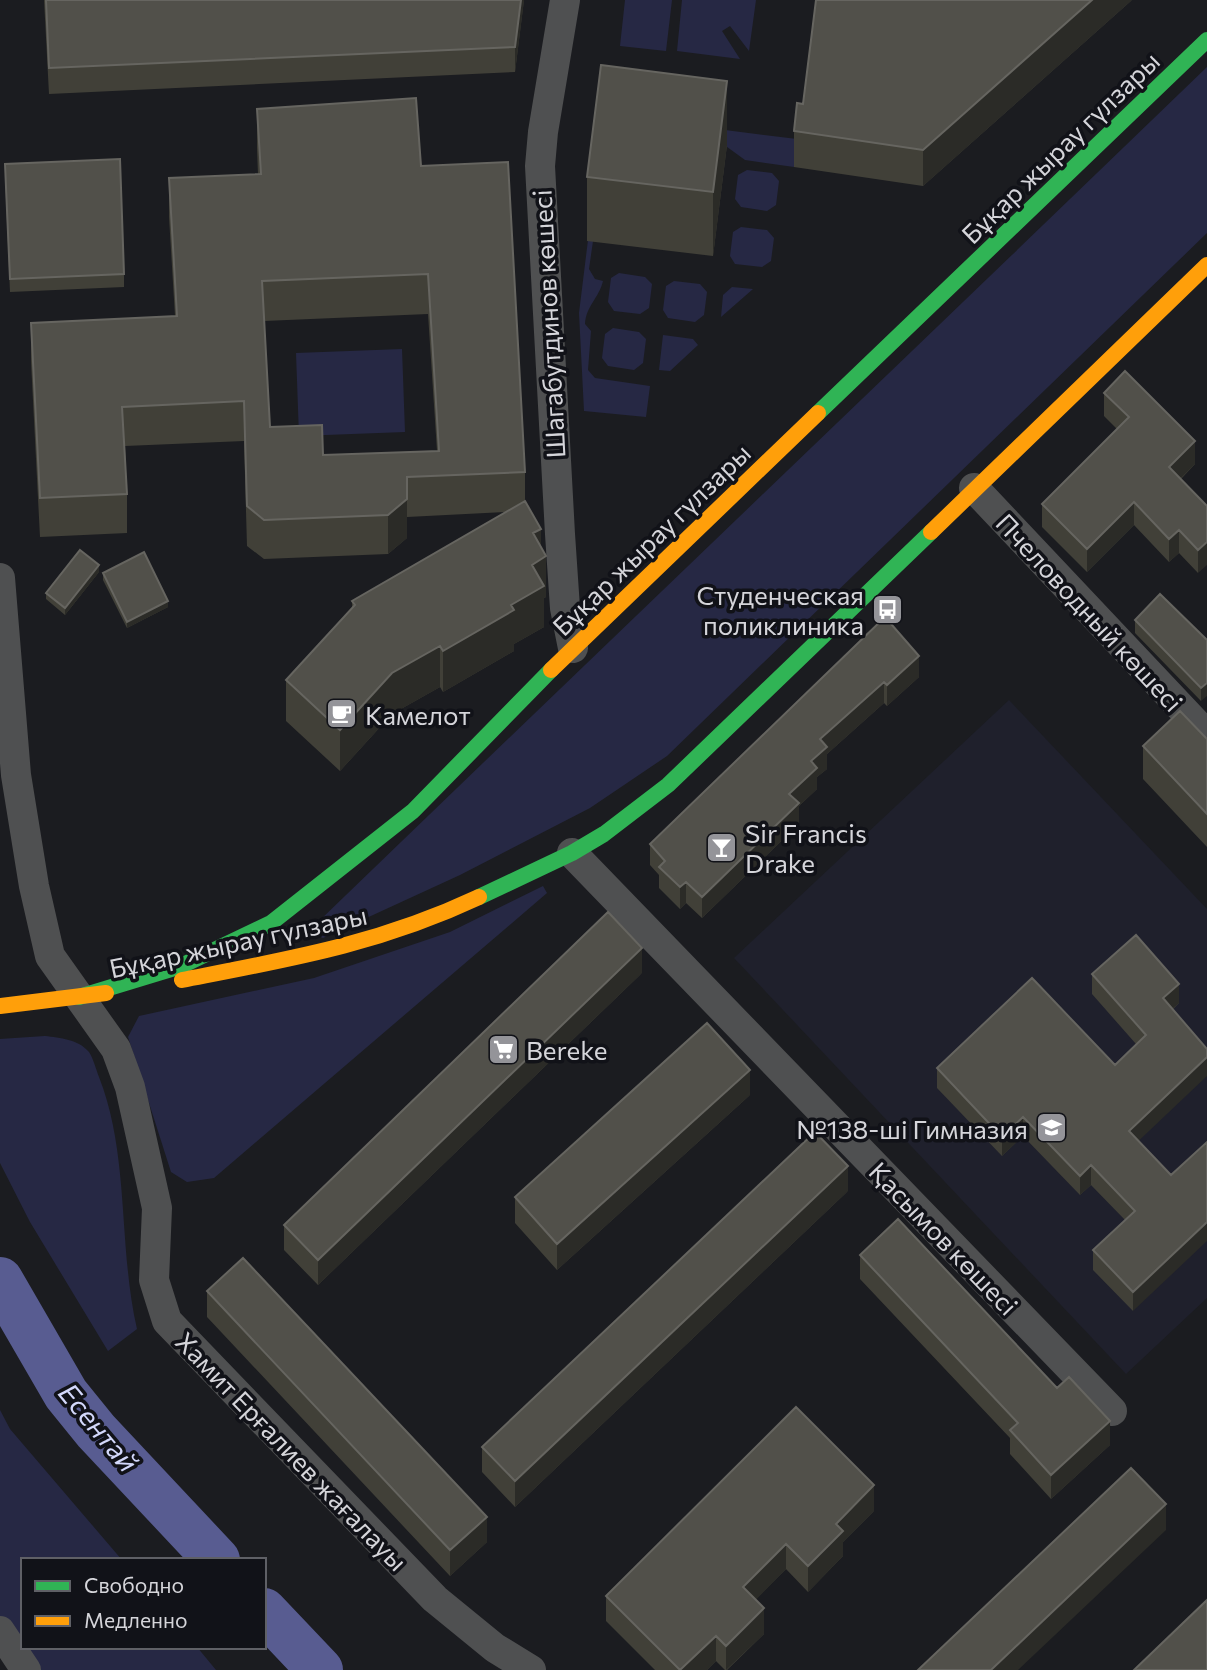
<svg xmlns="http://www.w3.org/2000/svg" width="1207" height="1670" font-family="Commissioner,sans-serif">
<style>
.built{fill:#1f202c}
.green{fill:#262844}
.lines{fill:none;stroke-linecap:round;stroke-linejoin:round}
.river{stroke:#585c91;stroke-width:46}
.street{stroke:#4f5051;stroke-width:30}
.fast{stroke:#30b455;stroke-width:16}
.slow{stroke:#ff9f0a;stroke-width:16}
.wall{fill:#414038;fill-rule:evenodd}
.shaded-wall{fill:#2b2b27}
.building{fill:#51504a;stroke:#666560;stroke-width:2;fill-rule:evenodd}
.labels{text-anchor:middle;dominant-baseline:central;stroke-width:7;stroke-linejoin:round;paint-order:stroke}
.street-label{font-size:26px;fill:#d5d5da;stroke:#111218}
.poi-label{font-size:26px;fill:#d5d5da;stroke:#111218;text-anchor:start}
.water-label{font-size:28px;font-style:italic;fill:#d3d8fb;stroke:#111218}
</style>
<rect width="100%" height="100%" fill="#1b1c20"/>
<!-- built -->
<path class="built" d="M1009,700L1207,909V1298L1126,1374L734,958Z"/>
<!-- green -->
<path class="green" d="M625,0H672L666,51L620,46Z
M682,0H756L749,51L730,26L722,31L740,59L677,51Z
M1207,67V233L667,756L590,808L460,875L323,938L313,934L317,923C613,637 911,353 1207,67Z
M725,130L797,139L794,167L745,160L723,144Z
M747,170L772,173L779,181L776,205L767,211L741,207L735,199L738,175Z
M741,227L767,230L774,238L771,261L762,267L735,264L730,256L733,232Z
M588,240L593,241L589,269L595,279L603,281C599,298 586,306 585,324L591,331L588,370L595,378L650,386L646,417L584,411L579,313Z
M619,273L645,277L652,284L649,308L640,314L614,311L608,302L611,278Z
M674,281L700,284L707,292L704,315L695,322L668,318L663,310L666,286Z
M732,287L753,289L721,317L723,295Z
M613,328L639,332L646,339L643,363L634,370L608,366L602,358L605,334Z
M663,335L693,339L698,345L670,371L659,370Z
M402,349L405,432L299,436L296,353Z
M543,886L547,893L214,1178L187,1182L171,1172L128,1037L139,1016L314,978L450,932Z
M45,1036C60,1038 78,1039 89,1052C93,1058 96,1069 99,1077C130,1156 118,1247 137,1329L108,1351L30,1222L0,1163V1039Z
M0,1410L10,1429L122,1560H23V1647H197L216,1670H35L0,1621Z"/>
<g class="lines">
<!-- river -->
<path class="river" d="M0,1280L66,1394L96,1431L217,1560
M264,1611L320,1670"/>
<!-- street -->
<path class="street" d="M565,0L543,132L540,166L560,534L565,608L573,648
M974,488L1207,735
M0,578L16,775L34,886L50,956L116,1049L130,1087L157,1208L154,1280L167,1321L435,1599L495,1648L531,1670
M572,853L1112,1411
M0,1631L26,1670"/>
<!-- fast -->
<path class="fast" d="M818,413L1207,40
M479,897L572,853L604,834L668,785L931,532
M79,997L181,966L271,923L413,811L551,670"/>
<!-- slow -->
<path class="slow" d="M931,532L1207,265
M551,670L818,413
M182,980C290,959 379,944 479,897
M0,1006L106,993"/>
</g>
<!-- wall -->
<path class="wall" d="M44,0H524L515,72L49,94Z
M1132,0L923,186L794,167V131L803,104Z
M257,109L421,166L525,472V501L541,547L546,597L544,598V627L514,644V651L443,692L440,687L392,714L340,771L286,721V680L352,608V601L505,512L407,517V538L388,554L264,559L247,546L244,441L125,446L127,494V533L40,537L31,362V323L175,316L169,217V178L258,175L257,148ZM428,314L437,451L323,455L270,427L264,321Z
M727,145L713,256L587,241V177Z
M5,177L124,274V287L10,292Z
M1104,393L1195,464L1181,479L1207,506L1198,573L1179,553L1169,562L1134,525L1087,572L1042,527V504L1117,429L1104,416Z
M99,572L65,615L46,599V593Z
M103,573L168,607L127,628L103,580Z
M885,617L919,677L887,706L884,703L827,754V769L817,777V789L799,806V824L702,918L686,903L680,909L659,888V875L650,865V844Z
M1135,620L1207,640L1201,701L1135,633Z
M1207,739V847L1143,779V746Z
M642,973L318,1285L284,1250V1225Z
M1092,974L1179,1003L1173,1009L1139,1141L1133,1311L1093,1270V1250L1125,1220L1091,1185L1080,1195L1023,1136L1002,1156L937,1088V1068L1115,1065L1136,1044L1092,994Z
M750,1095L557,1270L515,1223V1197Z
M848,1191L515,1507L482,1472V1447Z
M860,1255L1110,1445L1051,1499L1010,1454V1438L860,1279Z
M207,1291L487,1542L450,1576L207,1317Z
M874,1511L843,1542V1556L808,1592L786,1569L755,1600L764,1634L727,1670H725L716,1661L707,1670H655L606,1621V1596Z"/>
<!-- shaded-wall -->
<path class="shaded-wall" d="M521,0H524L515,72V47Z
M1092,0H1132L923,186V150Z
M727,81V145L713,256V192Z
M1195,441V464L1169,490V467Z
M407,499V538L388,554V515Z
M1134,502V525L1087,572V549Z
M541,529V559L546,556V597L544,598V627L514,644V651L443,692V651L533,533Z
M1179,530V553L1169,562V539Z
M1207,542V565L1198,573V550Z
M99,565V572L65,615V608Z
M168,601V607L127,628V622Z
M440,646V687L392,714L340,771V730L392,673Z
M919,656V677L887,706V685Z
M884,682V703L827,754V769L817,777V789L799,806V824L702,918V897L789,794L811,761L820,739Z
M1207,683V696L1201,701V688Z
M686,882V903L680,909V887Z
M642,948V973L318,1285V1260Z
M1179,984V1003L1163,1017V998Z
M1207,1057V1076L1129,1150V1131Z
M750,1070V1095L557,1270V1244Z
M1023,1117V1136L1002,1156V1137Z
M1091,1165V1185L1080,1195V1176Z
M848,1166V1191L515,1507V1481Z
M1207,1222V1241L1133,1311V1292Z
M1110,1421V1445L1051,1499V1475Z
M874,1485V1511L843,1542V1556L808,1592V1566L836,1524Z
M1166,1504V1530L1018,1670H991Z
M487,1517V1542L450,1576V1550Z
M786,1544V1569L743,1613V1587Z
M764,1608V1634L726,1670V1646Z
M716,1636V1661L707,1670H681Z"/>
<!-- building -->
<path class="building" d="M46,0H521L515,47L49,68Z
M816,0H1092L923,150L794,131L797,103L803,104Z
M601,65L727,81L713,192L587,177Z
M416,98L421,166L508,162L525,472L407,477V499L388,515L264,520L247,506L244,401L122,407L127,494L40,498L31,323L177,316L169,178L261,174L257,109ZM428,274L439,451L323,455L322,425L270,427L262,281Z
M120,159L124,274L10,279L5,164Z
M1125,371L1195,441L1169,467L1207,506V542L1198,550L1179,530L1169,539L1134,502L1087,549L1042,504L1129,417L1104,393Z
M525,501L541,529L533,533L546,556L532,565L544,586L511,605L514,610L443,651L440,646L392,673L340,730L286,680L355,605L352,601Z
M80,550L99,565L65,608L46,593Z
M144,552L168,601L127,622L103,573Z
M1160,594L1207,640V683L1201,688L1135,620Z
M885,617L919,656L887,685L884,682L820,739L827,747L811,761L817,768L789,794L799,803L702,897L686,882L680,887L659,867L665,861L650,844Z
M1180,711L1207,739V814L1143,746Z
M608,912L642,948L318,1260L284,1225Z
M1136,935L1179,984L1163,998L1207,1049V1057L1129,1131L1171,1175L1207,1142V1222L1133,1292L1093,1250L1135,1211L1091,1165L1080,1176L1023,1117L1002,1137L937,1068L1032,978L1115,1065L1146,1035L1092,974Z
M707,1023L750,1070L557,1244L515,1197Z
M815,1132L848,1166L515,1481L482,1447Z
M898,1219L1057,1388L1069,1377L1110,1421L1051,1475L1010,1430L1018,1423L860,1255Z
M243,1258L487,1517L450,1550L207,1291Z
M796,1407L874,1485L836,1524L843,1531L808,1566L786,1544L743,1587L764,1608L726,1646L716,1636L680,1670L606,1596Z
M1131,1468L1166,1504L991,1670H918Z
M1207,1600V1670H1134Z"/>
<!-- icons -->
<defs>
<symbol id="bus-square" viewBox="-11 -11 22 22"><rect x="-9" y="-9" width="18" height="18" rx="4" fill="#949499" stroke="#111218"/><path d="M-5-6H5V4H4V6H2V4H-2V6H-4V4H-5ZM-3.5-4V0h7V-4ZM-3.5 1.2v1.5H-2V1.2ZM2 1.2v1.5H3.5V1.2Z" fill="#fff"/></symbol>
<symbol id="cafe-square" viewBox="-11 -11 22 22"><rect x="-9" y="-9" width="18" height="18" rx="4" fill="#949499" stroke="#111218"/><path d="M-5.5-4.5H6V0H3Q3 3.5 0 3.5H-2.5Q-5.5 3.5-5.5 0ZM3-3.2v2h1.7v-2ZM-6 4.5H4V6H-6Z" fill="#fff"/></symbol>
<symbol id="bar-square" viewBox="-11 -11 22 22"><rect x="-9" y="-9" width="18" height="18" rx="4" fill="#949499" stroke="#111218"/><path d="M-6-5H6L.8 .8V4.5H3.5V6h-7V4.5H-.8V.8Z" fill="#fff"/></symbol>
<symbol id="supermarket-square" viewBox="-11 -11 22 22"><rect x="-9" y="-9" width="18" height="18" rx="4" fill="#949499" stroke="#111218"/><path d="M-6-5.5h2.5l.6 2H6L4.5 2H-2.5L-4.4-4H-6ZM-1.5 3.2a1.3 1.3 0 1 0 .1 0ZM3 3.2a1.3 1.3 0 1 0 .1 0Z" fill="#fff"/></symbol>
<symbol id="school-square" viewBox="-11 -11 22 22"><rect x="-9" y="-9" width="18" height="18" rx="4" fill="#949499" stroke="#111218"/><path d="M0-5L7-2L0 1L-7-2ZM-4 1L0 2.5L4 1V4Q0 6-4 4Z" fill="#fff"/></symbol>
</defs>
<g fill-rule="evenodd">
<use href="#bus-square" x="870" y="592" width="35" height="35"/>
<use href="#cafe-square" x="324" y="696" width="35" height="35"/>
<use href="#bar-square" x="704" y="830" width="35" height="35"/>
<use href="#supermarket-square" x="486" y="1032" width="35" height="35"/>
<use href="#school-square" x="1034" y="1110" width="35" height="35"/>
</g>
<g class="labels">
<!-- street labels -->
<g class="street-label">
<text transform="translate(1060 147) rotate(-44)">Бұқар жырау гүлзары</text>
<text transform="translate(548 324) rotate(-93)">Шагабутдинов көшесі</text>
<text transform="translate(651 539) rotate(-44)">Бұқар жырау гүлзары</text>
<text transform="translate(1090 612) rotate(47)">Пчеловодный көшесі</text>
<text transform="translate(238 941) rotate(-12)">Бұқар жырау гүлзары</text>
<text transform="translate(944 1238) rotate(46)">Қасымов көшесі</text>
<text transform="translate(292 1451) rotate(46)">Хамит Ерғалиев жағалауы</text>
</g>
<!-- poi labels -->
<g class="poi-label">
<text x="864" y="594" text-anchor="end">Студенческая<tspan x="864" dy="30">поликлиника</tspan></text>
<text x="365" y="714">Камелот</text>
<text x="745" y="832">Sir Francis<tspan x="745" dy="30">Drake</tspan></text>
<text x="526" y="1049">Bereke</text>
<text x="1028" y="1128" text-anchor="end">№138-ші Гимназия</text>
</g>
<!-- water labels -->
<g class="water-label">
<text transform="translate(99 1427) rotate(50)">Есентай</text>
</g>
</g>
<!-- legend -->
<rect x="21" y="1558" width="245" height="91" fill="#111218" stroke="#5f6066" stroke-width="2"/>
<rect x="35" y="1581" width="35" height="10" fill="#30b455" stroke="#5f6066" stroke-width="2"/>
<text x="84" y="1593" font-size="21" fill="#d5d5da">Свободно</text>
<rect x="35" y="1616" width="35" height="10" fill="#ff9f0a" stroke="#5f6066" stroke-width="2"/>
<text x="84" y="1628" font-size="21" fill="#d5d5da">Медленно</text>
</svg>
